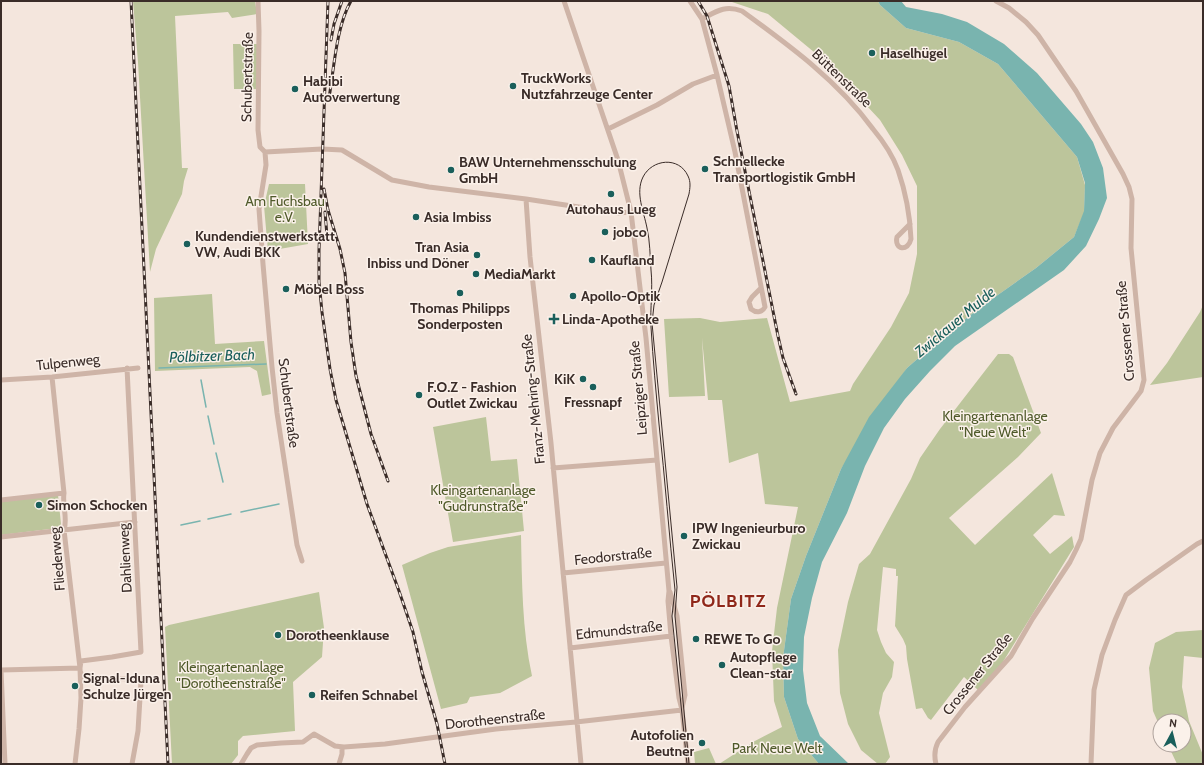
<svg xmlns="http://www.w3.org/2000/svg" width="1204" height="765" font-family="Cabin,sans-serif">
<style>
.green{fill:#bcc59b}
.water{fill:#79b4af}
.lines{fill:none;stroke-linecap:round;stroke-linejoin:round}
.stream{stroke:#79b4af;stroke-width:1.5}
.minor{stroke:#ceb4a7;stroke-width:5}
.tram{stroke:#3a2c28;stroke-width:1}
.rail-casing{stroke:#3a2c28;stroke-width:3}
.rail{stroke:#fbf1ea;stroke-width:1.5;stroke-dasharray:4.5;stroke-linecap:butt}
.poi-dot{fill:#1a5f5b;stroke:#fbf1ea;stroke-width:1.5}
.labels{text-anchor:middle;dominant-baseline:central;stroke-width:3;stroke-linejoin:round;paint-order:stroke}
.poi-label{font-size:14px;font-weight:bold;fill:#3a2c28;stroke:#fbf1ea;text-anchor:start}
.street-label{font-size:14px;fill:#3a2c28;stroke:#fbf1ea}
.park-label{font-size:14px;fill:#4f5a2a;stroke:#fbf1ea}
.water-label{font-size:15px;font-style:italic;fill:#1a5f5b;stroke:#fbf1ea}
.district-label{font-size:18px;font-weight:bold;letter-spacing:1px;fill:#90281a;stroke:#fbf1ea}
</style>
<rect width="100%" height="100%" fill="#f4e6dd"/>
<!-- green -->
<path class="green" d="M133,1H255L257,14L232,18L228,12L175,16L182,168H188L184,181L182,194L156,249L150,272L138,62Z
M729,1H878L880,5L906,28L959,42L998,64L1077,157L1085,185L1084,213L1074,237L1036,268L985,304L947,333L907,368L841,469L806,556L791,599L783,658L784,697L798,739L819,764H719L753,742L782,727L774,701L772,651L777,608L798,507L765,504L758,453L729,463L722,400H708L702,338L705,396L669,397L664,319L700,318L720,322L767,318L790,402L850,391L853,384L891,327L909,293L917,254V186L902,155L880,120L826,62L768,14Z
M233,44H258L257,89H234Z
M269,184H305L308,244L268,251L264,206Z
M212,294L215,344L264,341L271,394L262,396L257,371L250,367L155,371L154,298Z
M1203,305V377L1150,385L1167,363L1200,312Z
M998,354H1009L1013,357L1041,433L1018,457L949,518L975,545L1052,473L1065,516L1054,515L1033,535L1050,554L1072,536L1074,547L1001,665L978,690L964,677L931,720L928,718L922,708L916,709L907,659L906,646L903,639L895,626L898,576H896V569L883,567L877,630L881,642L886,653L894,662L892,677L883,693L879,713L890,757L885,764H878L861,750L848,724L840,693L838,650L848,602L859,564L870,554L911,479L920,458L940,429Z
M486,417L491,461L517,459L524,531L453,542L433,427Z
M58,495L61,524L58,528L1,535V502Z
M521,535C522,582 522,629 532,676L500,693L470,697L467,703L441,709L402,565L430,553L448,547Z
M319,592L324,628L322,657L293,682L295,731L243,736L238,741V755L231,764H172L165,627L169,625Z
M1203,630V658L1184,656L1182,687L1189,721L1203,755V764H1177L1168,745H1184V721H1160V727L1153,711L1149,668L1155,643L1176,632Z
M709,748L716,764H695L694,752Z"/>
<!-- water -->
<path class="water" d="M878,1H901L906,7L942,14L967,22L1004,44L1037,73L1081,124L1093,142L1103,168L1107,198L1099,219L1086,246L1064,270L955,346L930,371L905,399L884,428L865,466L847,513L822,562L812,598L804,637L803,670L807,703L820,736L849,764H819L798,739L784,697L783,658L791,599L806,556L841,469L869,417L907,368L947,333L985,304L1036,268L1074,237L1084,211L1085,183L1077,157L998,64L959,42L906,28L880,5Z"/>
<g class="lines">
<!-- stream -->
<path class="stream" d="M159,368L266,364
M201,380L206,407
M208,416L214,444
M216,453L223,482
M241,512L279,504
M208,519L231,514
M181,525L200,521"/>
<!-- minor -->
<path class="minor" d="M258,1L259,31L258,130L260,147L265,152
M564,1L618,160L631,212L646,338L669,591L668,601L671,636L679,698L682,710L688,764
M690,1L702,19L717,75L735,152L765,307C762,313 756,313 751,309L749,302L752,297L761,288
M702,19C717,11 725,5 742,11C790,46 838,81 873,129C883,141 893,156 898,170C906,193 910,215 911,239C908,252 894,250 897,237L910,224
M608,129L657,105L693,84L717,75
M526,199L530,257L551,443L581,764
M52,377L64,493C62,506 68,518 64,530L80,668L81,698L79,729L75,764
M1,380L52,377L138,368
M553,468L657,460
M1,500L64,493
M1,537L135,522
M302,561L297,545L277,413L272,367L263,264L259,209L266,165L265,152L322,149L342,150L392,180L429,187L526,199L618,213L631,212
M563,573L666,563
M670,592L677,616L685,695L682,708
M570,648L671,636
M1,670L80,668L81,661L112,657L141,652L127,368
M1,670L5,764
M81,673L82,678C102,682 122,675 141,681L138,731L132,764
M241,764L247,754L251,748L257,745L281,743L303,742L314,734L335,746L344,747L385,744L496,729L576,722L682,710
M339,764L342,754V747
M936,764C934,756 934,750 938,742L965,707L1011,656L1033,618L1070,562L1076,550L1081,539L1092,480L1100,453L1113,428L1141,391L1144,380L1143,371L1131,248L1132,199L1129,187L1123,174L1076,91L1038,35L1026,22L1009,8L996,1
M1091,764L1094,690L1102,655L1115,620L1126,595L1146,580L1197,544L1203,541"/>
<!-- tram -->
<path class="tram" d="M687,764L672,616L675,590C669,534 665,479 659,424C656,392 653,360 651,327C650,308 653,289 651,270C650,256 650,241 647,228C644,212 635,193 643,177C652,159 679,156 688,176C691,182 690,188 689,194L662,282L654,305L652,323L677,587L675,616L689,764"/>
<defs>
<path id="rail" d="M131,1L168,764
M328,1L319,250V282L322,312L330,369L336,400L367,504L399,591L413,632L422,672L437,724L445,764
M698,1L707,16L729,86L737,131L778,336L783,358L796,394
M331,40L334,24L342,1
M329,98C334,69 336,27 351,1
M324,189L328,210L340,249L345,273L351,342L356,376L371,434L388,481
M325,212L327,236"/>
</defs>
<!-- rail casing -->
<use href="#rail" class="rail-casing"/>
<!-- rail -->
<use href="#rail" class="rail"/>
</g>
<!-- markers -->
<g class="poi-dot">
<circle cx="872" cy="53" r="4"/>
<circle cx="513" cy="86" r="4"/>
<circle cx="295" cy="89" r="4"/>
<circle cx="705" cy="169" r="4"/>
<circle cx="451" cy="170" r="4"/>
<circle cx="611" cy="194" r="4"/>
<circle cx="416" cy="217" r="4"/>
<circle cx="605" cy="232" r="4"/>
<circle cx="187" cy="244" r="4"/>
<circle cx="477" cy="255" r="4"/>
<circle cx="592" cy="260" r="4"/>
<circle cx="476" cy="274" r="4"/>
<circle cx="286" cy="289" r="4"/>
<circle cx="460" cy="293" r="4"/>
<circle cx="573" cy="296" r="4"/>
<path d="M552 313h4v4h4v4h-4v4h-4v-4h-4v-4h4z"/>
<circle cx="583" cy="379" r="4"/>
<circle cx="593" cy="387" r="4"/>
<circle cx="419" cy="395" r="4"/>
<circle cx="39" cy="505" r="4"/>
<circle cx="684" cy="536" r="4"/>
<circle cx="278" cy="635" r="4"/>
<circle cx="696" cy="639" r="4"/>
<circle cx="722" cy="665" r="4"/>
<circle cx="75" cy="686" r="4"/>
<circle cx="312" cy="695" r="4"/>
<circle cx="702" cy="743" r="4"/>
</g>
<g class="labels">
<!-- poi labels -->
<g class="poi-label">
<text x="880" y="53">Haselhügel</text>
<text x="521" y="78">TruckWorks<tspan x="521" dy="16">Nutzfahrzeuge Center</tspan></text>
<text x="303" y="81">Habibi<tspan x="303" dy="16">Autoverwertung</tspan></text>
<text x="713" y="161">Schnellecke<tspan x="713" dy="16">Transportlogistik GmbH</tspan></text>
<text x="459" y="162">BAW Unternehmensschulung<tspan x="459" dy="16">GmbH</tspan></text>
<text x="611" y="209" text-anchor="middle">Autohaus Lueg</text>
<text x="424" y="217">Asia Imbiss</text>
<text x="613" y="232">jobco</text>
<text x="195" y="236">Kundendienstwerkstatt<tspan x="195" dy="16">VW, Audi BKK</tspan></text>
<text x="469" y="247" text-anchor="end">Tran Asia<tspan x="469" dy="16">Inbiss und Döner</tspan></text>
<text x="600" y="260">Kaufland</text>
<text x="484" y="274">MediaMarkt</text>
<text x="294" y="289">Möbel Boss</text>
<text x="581" y="296">Apollo-Optik</text>
<text x="460" y="308" text-anchor="middle">Thomas Philipps<tspan x="460" dy="16">Sonderposten</tspan></text>
<text x="562" y="319">Linda-Apotheke</text>
<text x="575" y="379" text-anchor="end">KiK</text>
<text x="427" y="387">F.O.Z - Fashion<tspan x="427" dy="16">Outlet Zwickau</tspan></text>
<text x="593" y="402" text-anchor="middle">Fressnapf</text>
<text x="47" y="505">Simon Schocken</text>
<text x="692" y="528">IPW Ingenieurburo<tspan x="692" dy="16">Zwickau</tspan></text>
<text x="286" y="635">Dorotheenklause</text>
<text x="704" y="639">REWE To Go</text>
<text x="730" y="657">Autopflege<tspan x="730" dy="16">Clean-star</tspan></text>
<text x="83" y="678">Signal-Iduna<tspan x="83" dy="16">Schulze Jürgen</tspan></text>
<text x="320" y="695">Reifen Schnabel</text>
<text x="694" y="735" text-anchor="end">Autofolien<tspan x="694" dy="16">Beutner</tspan></text>
</g>
<!-- street labels -->
<g class="street-label">
<text transform="translate(247 77) rotate(-89)">Schubertstraße</text>
<text transform="translate(842 78) rotate(44)">Büttenstraße</text>
<text transform="translate(1125 331) rotate(-95)">Crossener Straße</text>
<text transform="translate(68 362) rotate(-6)">Tulpenweg</text>
<text transform="translate(638 388) rotate(-95)">Leipziger Straße</text>
<text transform="translate(533 399) rotate(-96)">Franz-Mehring-Straße</text>
<text transform="translate(289 403) rotate(83)">Schubertstraße</text>
<text transform="translate(613 556) rotate(-6)">Feodorstraße</text>
<text transform="translate(125 558) rotate(-93)">Dahlienweg</text>
<text transform="translate(57 559) rotate(-95)">Fliederweg</text>
<text transform="translate(619 630) rotate(-6)">Edmundstraße</text>
<text transform="translate(977 674) rotate(-51)">Crossener Straße</text>
<text transform="translate(495 719) rotate(-6)">Dorotheenstraße</text>
</g>
<!-- park labels -->
<g class="park-label">
<text x="285" y="201">Am Fuchsbau<tspan x="285" dy="16">e.V.</tspan></text>
<text x="995" y="416">Kleingartenanlage<tspan x="995" dy="16">"Neue Welt"</tspan></text>
<text x="483" y="490">Kleingartenanlage<tspan x="483" dy="16">"Gudrunstraße"</tspan></text>
<text x="231" y="667">Kleingartenanlage<tspan x="231" dy="16">"Dorotheenstraße"</tspan></text>
<text x="777" y="748">Park Neue Welt</text>
</g>
<!-- water labels -->
<g class="water-label">
<text transform="translate(955 322) rotate(-40)">Zwickauer Mulde</text>
<text transform="translate(212 356) rotate(-2)">Pölbitzer Bach</text>
</g>
<!-- district labels -->
<g class="district-label">
<text x="728" y="601">PÖLBITZ</text>
</g>
</g>
<!-- border -->
<rect width="1204" height="765" fill="none" stroke="#3a2c28" stroke-width="4"/>
<!-- north arrow -->
<g transform="translate(1172 733) rotate(7)"><circle r="19" fill="#fbf1ea" stroke="#aea29c"/>
<path d="M0-3L7 15L0 10L-7 15Z" fill="#1a5f5b"/>
<text y="-6" font-size="11" font-weight="bold" text-anchor="middle" fill="#3a2c28">N</text>
</g>
</svg>
